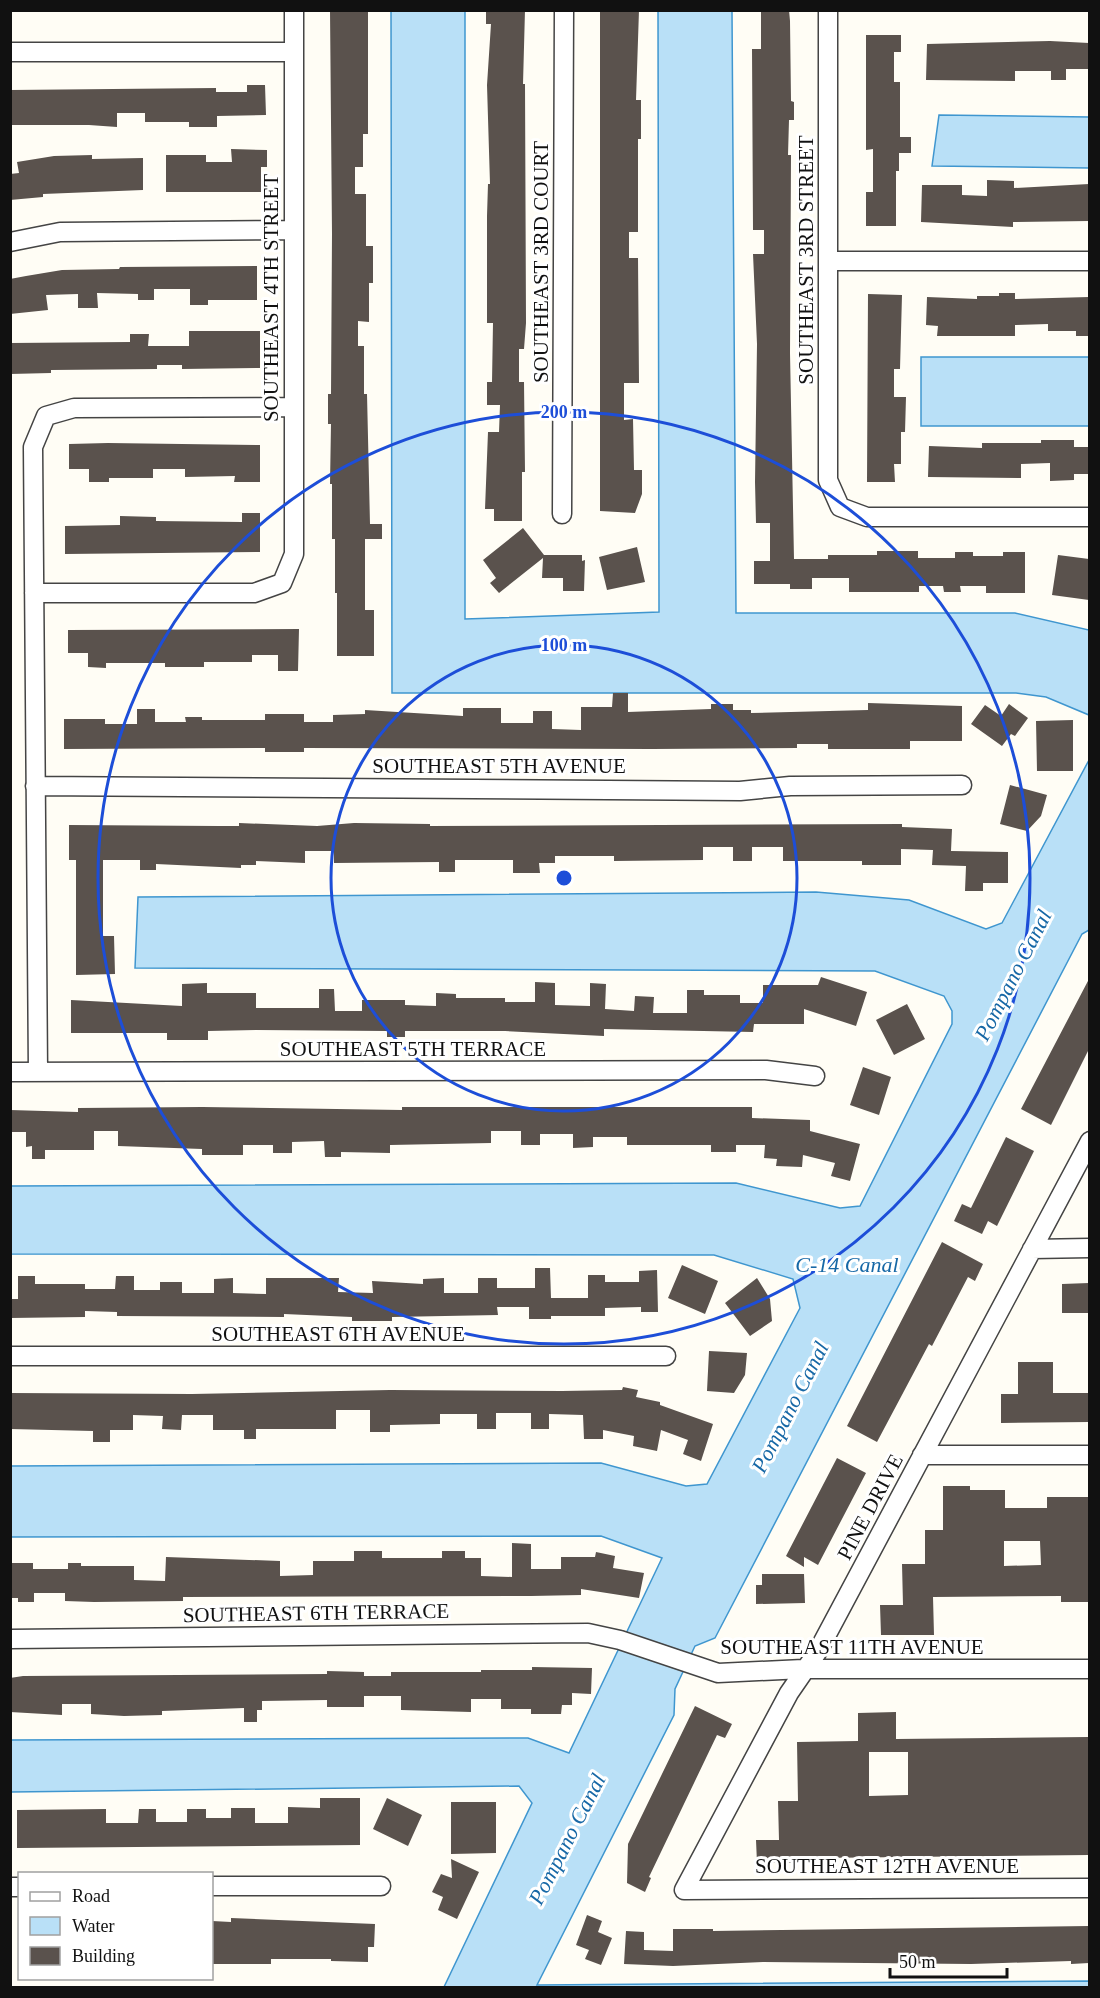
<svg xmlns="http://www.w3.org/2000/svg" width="1100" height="1998" font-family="'Times New Roman',serif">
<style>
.water{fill:#b9e0f7;stroke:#3f96cf;stroke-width:1.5}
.building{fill:#5a524d;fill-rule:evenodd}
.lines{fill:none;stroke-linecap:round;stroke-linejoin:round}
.minor-casing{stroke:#444;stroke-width:21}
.minor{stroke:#fff;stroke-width:18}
.ring{fill:none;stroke:#1d4ed8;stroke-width:3}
.labels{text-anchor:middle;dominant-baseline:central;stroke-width:6;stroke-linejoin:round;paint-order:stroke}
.street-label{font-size:21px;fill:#111;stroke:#fff}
.water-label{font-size:22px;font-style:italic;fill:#1768a6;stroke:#fff}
.centre{fill:#1d4ed8;stroke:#fff;stroke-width:3}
.ring-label{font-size:18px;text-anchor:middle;font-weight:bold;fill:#1d4ed8;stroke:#fff;stroke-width:6;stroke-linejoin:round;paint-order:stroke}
</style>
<rect width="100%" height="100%" fill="#fffdf5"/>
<!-- water -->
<path class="water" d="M391,11H465V619L659,612L658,11H732L736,613H1015L1089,630V715L1046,697L1016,693H392Z
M939,115L1089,117V168L932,166Z
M921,357H1089V426H921Z
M1089,760V930L1082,934L715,1638L695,1646L675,1689L674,1715L537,1985L1089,1981V1987H444L532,1803L519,1786L11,1792V1740L528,1738L569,1753L662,1558L601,1536L11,1537L10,1466L601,1463L686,1486L707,1484L800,1308L793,1279L714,1255L11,1254V1186L736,1183L840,1208L860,1206L952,1024V1011L944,996L875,971L135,968L138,897L816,892L909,900L986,929L1002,923Z"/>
<!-- building -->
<path class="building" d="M330,10H368V134H363V167H355V194H366V246H373V283H369V322L358,321V346H364V394H367L370,524H382V539H365V610H374V656H337V593H335V539H332V484H330L331,424H328V394H331L332,234Z
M486,10H525L523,84H525L526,323L524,349H519V382H524L525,472H522V521H494V509H485L488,432H499L500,405H487V382H492L493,323H487V216L488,184H490L487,85L491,24H486Z
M600,10H639L636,100H641V139H638V232H629V258H638L639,383H624V420L633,419L634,470H642V494L635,513L600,511Z
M761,10H789L790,21L791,101L794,102V120H789L788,155H791L790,353L794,559H828V555H877V551H918V558H955V552H973V556H1003V552H1025V593H986V586H960L961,592H944L943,586H919V592H849V578H812V589H790V584H754V561H770V523H756L755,482L757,344L753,254H764V230H753L752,49H761Z
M866,35H901V52H894V82H900V137H911V153H899V171H896V226H866V192H873V149L866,150Z
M1050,41L1089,43V69H1066V80H1051V71H1015V81L926,80L927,44Z
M247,85H265L266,115L217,116V127H189V122H145V113H117V127L89,125H10V90L216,88V92H247Z
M231,149L267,150V167H261V192H166V155H206V162H232Z
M92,155V159L143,158V190L43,194V197L10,200V174L19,173L17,162L54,156Z
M987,180L1014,181V188L1089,184V221L1013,222V227L921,222L922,185H962V195L987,196Z
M257,266V300H208V305H190V289H154V300H138V294L97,293L98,308H78V294L46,295L48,310L10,314V279L26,276L62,270L119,269L120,267Z
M999,293H1015V299L1089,297V336H1076V331H1048V324L1015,325V336H937L938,326L926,325L927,297L977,299V296H999Z
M868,294L902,295L900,369H894V397H906L905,432H901V464H894L895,482H867Z
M189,331H260V368L182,369V365H157V369L51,370V373L10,374V343L130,342V334H149L148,346H189Z
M1041,440H1074V447H1089V474H1074V480L1050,481V463L1021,464V478L928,477L929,446L982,448V443H1041Z
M108,443L260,445V482H234L235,476L185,477V469H153V478H109V482H89V469H69V444Z
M242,513H260V552L65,554V526L120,525V516L156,517V521L242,522Z
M523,528L544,555H582V561L585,560L584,591H563V578H542L543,558L499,593L490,583L496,578L483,560Z
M637,547L645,582L607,590L599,557Z
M1058,555L1089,559V600L1052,595Z
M299,629L298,671H278V655H252V662H204V667H165V663H106V668L88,667V653H68V630Z
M613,693H628V712L711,709V704H733V710H751V713L868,710V703L962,706V741H910V749H828V744H797V748L652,749L304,748V752H265V748L64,749V719H105V724H137V709H155V722H186L185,717H202V720H265V714H304V722H333V715L365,714V710L463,716V708H501V723H533V711H552V729L581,730V707H612Z
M1009,704L1028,718L1015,736L1011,734L1002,746L971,724L985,705L1001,716Z
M1073,720V771H1037L1036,721Z
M1010,785L1047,795L1041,816L1027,831L1000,824Z
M239,823L317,826L354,823L430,824V826L902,824V827L952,829L951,851L1008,852V883H983V891H965L966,866L932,865L933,850L901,849V865H862V861H783V847H752V861H733V847H703V860L614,861V856H555V863H539L540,873H513V860H455V872H439V862L334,863V851H305V863L256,861V865H241V868L156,864V870H140V860H103V936H114L115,974L76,975V860H69V825L218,826H239Z
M821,977L867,992L856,1026L804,1009V1024H754L753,1032L604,1029V1036L505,1031H405V1037H387V1031L256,1030L208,1031V1040H167V1033H71V1000L182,1006V984L207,983V993H256V1008H319V989H334L335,1011H362V1000H405V1005L436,1006V993L456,994V998H505V1002H535V982L555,983V1005L590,1006V983L606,984L605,1009L634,1011L635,996L654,997L653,1013H687V990H704V995H740V1003H763V985H818Z
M1089,979V1049L1051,1125L1021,1109Z
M907,1004L925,1039L894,1055L876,1020Z
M863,1067L891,1077L879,1115L850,1105Z
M202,1107L402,1110V1107H752V1118L810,1120V1131L860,1144L850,1181L831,1176L835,1163L803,1155L802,1167L776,1166L777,1159L764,1158L765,1145H736V1152H711V1145H627V1137H593V1147L573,1148V1134H540V1145H521V1131H491V1143L390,1145V1153L341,1152V1157H325L324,1141L292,1142V1153H273V1145H243V1155H202V1149L118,1146V1131H94V1150H45V1159H32V1146L26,1147V1132H10V1110L78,1112V1108Z
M1006,1137L1034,1151L997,1226L988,1221L982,1234L954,1221L962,1204L971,1208Z
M942,1242L983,1264L975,1281L968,1277L932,1346L929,1344L877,1442L847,1426Z
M682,1265L718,1281L705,1314L668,1298Z
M535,1268H550L551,1298H588V1275H605V1282H639V1271L657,1270L658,1312H641V1307L605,1308V1316H551V1319H529V1307H497L498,1315L392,1317V1321H352V1317L284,1314V1317L117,1316V1312L85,1311V1317L10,1318V1299H18V1276H35V1284H85V1289H115L116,1276H134V1290H160V1282H182V1293H214V1279L233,1278V1293L266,1294V1278H339L338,1292L373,1293L372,1281L423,1284V1279L444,1278V1293H478V1278H497V1288H535Z
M757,1278L770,1299L772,1321L750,1336L725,1303Z
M1089,1283V1313H1062V1284Z
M709,1351L747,1353L745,1375L734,1393L707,1391Z
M1018,1362H1053V1393H1089V1422L1001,1423V1394H1018Z
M623,1387L638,1390L636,1397L660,1402V1405L713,1424L701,1461L683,1454L688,1440L661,1430L657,1451L633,1446L634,1436L603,1430V1439H584L583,1415L549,1414V1429H531V1413H496V1429H477V1414H440V1424L390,1425V1432H370V1410H336V1429H256V1439H244V1430H213V1415H182L181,1430L162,1429L163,1416L133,1415V1430H110V1442H93V1431L10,1429V1393L192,1394L390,1390L562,1391L622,1390Z
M837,1458L866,1473L818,1565L804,1557V1567L786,1556Z
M943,1486H970V1490H1005V1508H1047V1497H1089V1602H1061V1596L933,1597L934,1635H881L880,1605H903L902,1564H925V1530H943ZM1004,1541H1040L1041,1565L1004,1566Z
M512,1543L531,1544V1569H561V1557H595L596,1552L615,1556L613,1568L644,1573L639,1598L581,1589V1595L531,1596L183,1597V1601L94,1602L65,1601V1593H34V1602H18V1598H10V1563H33V1569H68V1563H81V1566H134V1580L165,1581L166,1557L280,1561V1576L313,1575V1561H354V1551H382V1558H442V1551H465V1558H481V1576L512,1577Z
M762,1574H804L805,1603L756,1604V1585H762Z
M532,1667L592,1668L591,1694L572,1693V1705H562L561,1714H531V1709H501V1699H471V1712L401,1710V1696H364V1707H327V1700L262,1701V1710H257V1722H244V1708L162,1711V1715L124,1716L91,1714V1704H62V1715L10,1712V1678L23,1676L327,1674V1671L364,1672V1676H391V1672H481V1670H532Z
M695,1706L732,1724L725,1738L717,1735L649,1877L651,1878L645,1892L627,1883L628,1844Z
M896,1712V1739L1089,1737V1855L817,1858V1863H757L756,1840H779L778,1801H798L797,1742L858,1741V1713ZM869,1752H908V1795L869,1796Z
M320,1798H360V1845L17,1848V1810L106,1809V1823H138L139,1809H156V1822H187V1809H206V1818H231V1808H255V1823H288V1807L320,1808Z
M387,1798L422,1815L408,1846L373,1829Z
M451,1802H496V1853L451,1854Z
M451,1859L479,1872L457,1919L438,1910L443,1897L432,1892L441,1874L452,1878Z
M587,1915L602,1921L598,1932L612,1938L601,1965L585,1959L589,1950L576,1945Z
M231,1918L375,1924L374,1947H368V1962L331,1961V1959H271V1964H212V1921L231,1922Z
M1089,1926V1963L1071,1964V1961L971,1964L763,1962L673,1966L624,1964L626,1931L644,1932V1950L673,1951V1929H713V1931Z"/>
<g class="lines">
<defs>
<path id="minor" d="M828,10V480L840,507L867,517H1090
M10,52H294
M10,242L60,232L294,230
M828,261H1090
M562,514L564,10
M34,593H254L282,583L294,554V10
M35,786L740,791L790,786L962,785
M10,1072L766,1070L815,1076
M38,1072L33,447L46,416L74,408L294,407
M1090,1141L818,1651L789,1693L684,1890L1090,1888
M1032,1249L1090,1248
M10,1356H666
M922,1455H1090
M10,1639L588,1633L620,1640L718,1673L803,1669H1090
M212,1886H381
M10,1887H20"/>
</defs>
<!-- minor casing -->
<use href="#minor" class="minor-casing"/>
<!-- minor -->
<use href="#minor" class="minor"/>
</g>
<!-- distance rings -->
<g class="ring">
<circle cx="564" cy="878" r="233"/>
<circle cx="564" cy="878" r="466"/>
</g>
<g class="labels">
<!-- street labels -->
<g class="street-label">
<text transform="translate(806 260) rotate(-90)">SOUTHEAST 3RD STREET</text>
<text transform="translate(541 262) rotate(-90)">SOUTHEAST 3RD COURT</text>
<text transform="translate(271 298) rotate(-90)">SOUTHEAST 4TH STREET</text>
<text x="499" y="766">SOUTHEAST 5TH AVENUE</text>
<text x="413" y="1049">SOUTHEAST 5TH TERRACE</text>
<text x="338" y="1334">SOUTHEAST 6TH AVENUE</text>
<text transform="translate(870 1507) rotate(-62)">PINE DRIVE</text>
<text transform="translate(316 1613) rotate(-1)">SOUTHEAST 6TH TERRACE</text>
<text x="852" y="1647">SOUTHEAST 11TH AVENUE</text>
<text x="887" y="1866">SOUTHEAST 12TH AVENUE</text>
</g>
<!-- water labels -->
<g class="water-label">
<text transform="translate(1013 975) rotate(-63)">Pompano Canal</text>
<text x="847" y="1264">C-14 Canal</text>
<text transform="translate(790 1407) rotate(-63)">Pompano Canal</text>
<text transform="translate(567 1839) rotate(-63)">Pompano Canal</text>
</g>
</g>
<circle cx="564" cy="878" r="9" class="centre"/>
<g class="ring-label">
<text x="564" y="418">200 m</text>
<text x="564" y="651">100 m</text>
</g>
<!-- border -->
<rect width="1100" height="1998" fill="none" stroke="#111111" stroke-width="24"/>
<!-- legend -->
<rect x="18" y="1872" width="195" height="108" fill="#ffffff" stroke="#a0a0a0" stroke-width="1.5"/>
<rect x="30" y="1892" width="30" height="9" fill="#ffffff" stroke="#a0a0a0" stroke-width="1.5"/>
<text x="72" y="1902" font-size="18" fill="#111111">Road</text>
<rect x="30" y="1917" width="30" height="18" fill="#b9e0f7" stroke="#a0a0a0" stroke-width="1.5"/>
<text x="72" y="1932" font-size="18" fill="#111111">Water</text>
<rect x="30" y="1947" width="30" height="18" fill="#5a524d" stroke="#a0a0a0" stroke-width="1.5"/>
<text x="72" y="1962" font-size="18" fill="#111111">Building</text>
<!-- scale -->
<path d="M890 1968v9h117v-9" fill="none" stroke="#111111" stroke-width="3"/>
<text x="899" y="1968" font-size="18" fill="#111111" stroke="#ffffff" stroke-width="4.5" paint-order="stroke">50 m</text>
</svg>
